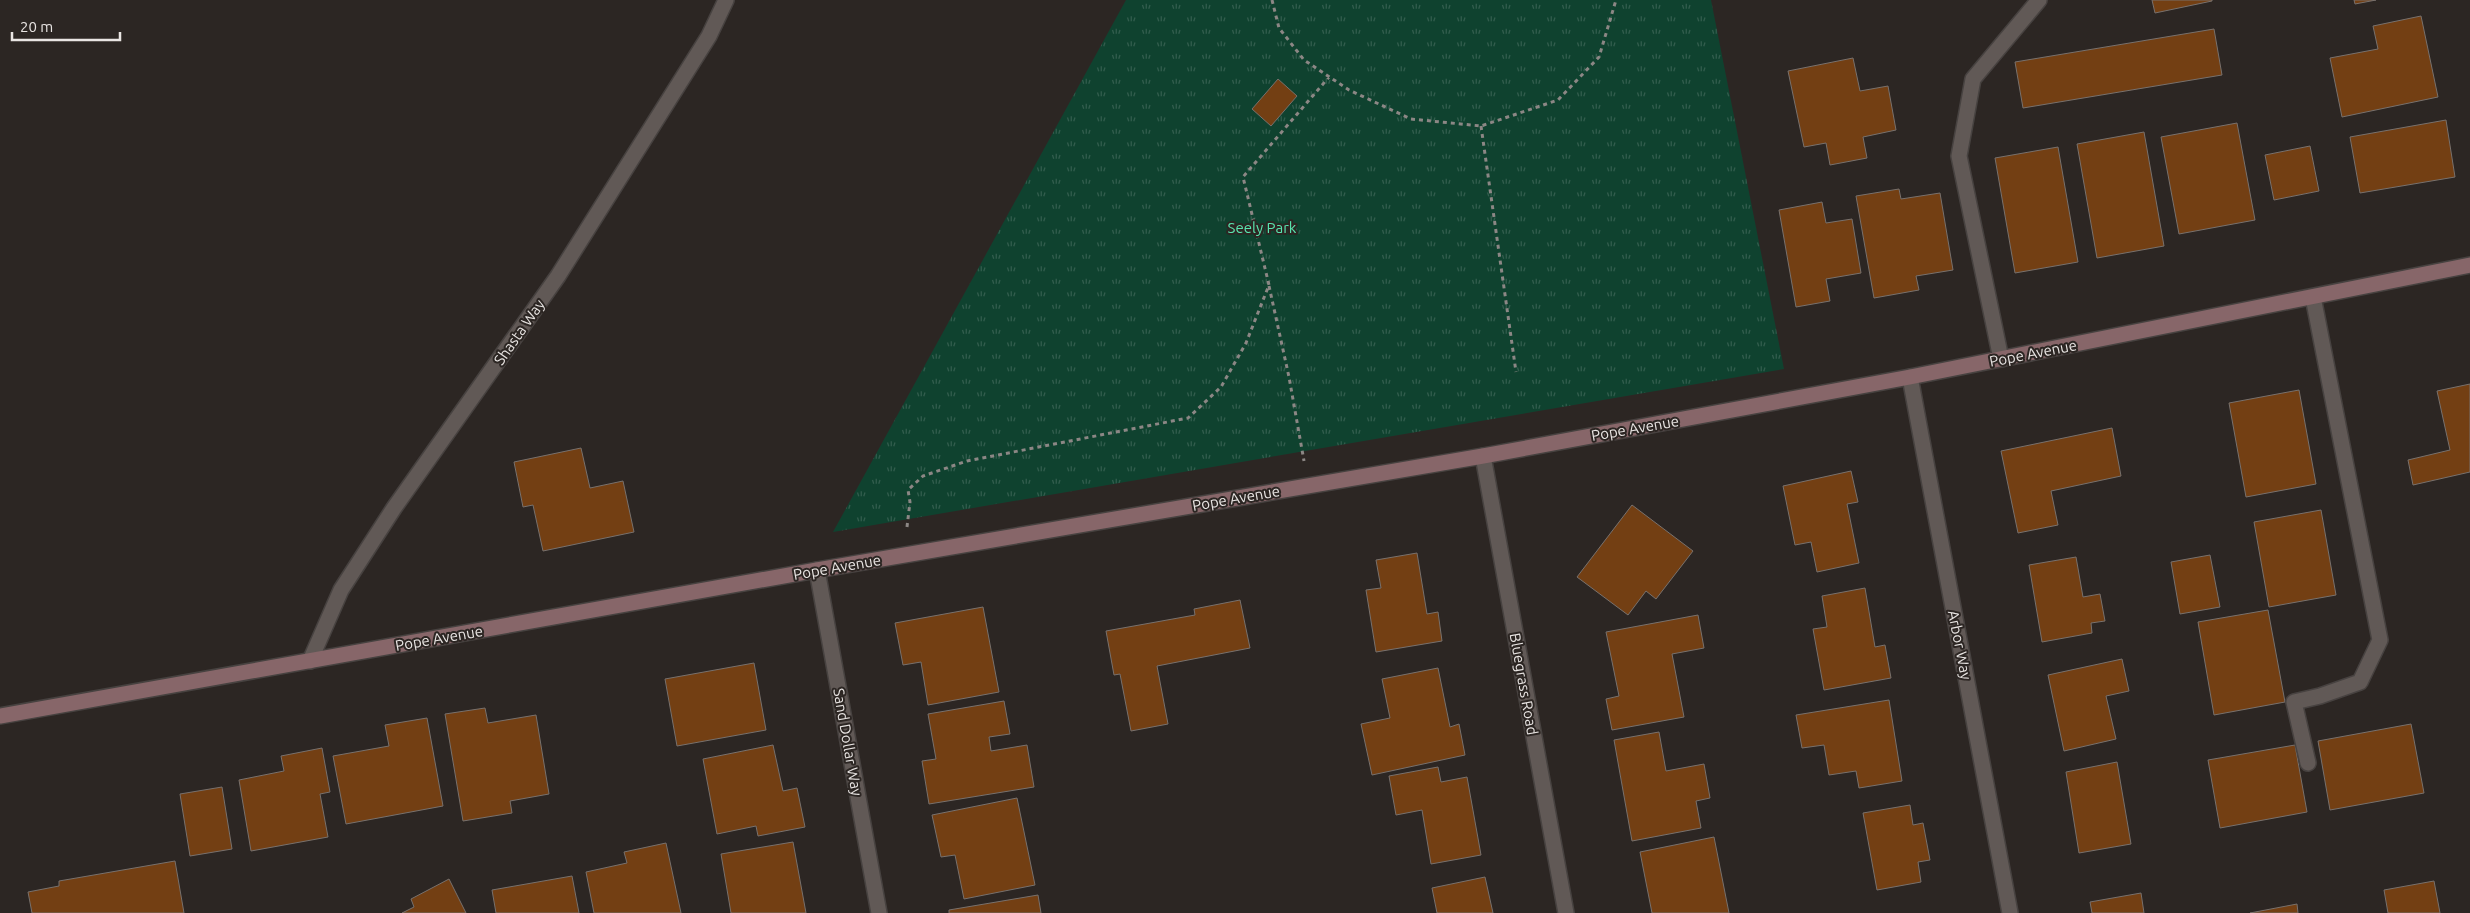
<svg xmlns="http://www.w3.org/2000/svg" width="2470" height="913" font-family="Ubuntu,sans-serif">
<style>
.park{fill:url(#park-tufts)}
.building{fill:#733f13;stroke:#78716d}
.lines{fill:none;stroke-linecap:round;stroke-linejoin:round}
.lane-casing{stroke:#474240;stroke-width:18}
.street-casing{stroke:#474240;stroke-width:18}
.secondary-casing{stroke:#474240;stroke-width:18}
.path{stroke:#8c8785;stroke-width:3;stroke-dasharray:4 4;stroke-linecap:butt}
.lane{stroke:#615956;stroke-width:15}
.street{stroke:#615956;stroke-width:15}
.secondary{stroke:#876669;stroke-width:15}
.labels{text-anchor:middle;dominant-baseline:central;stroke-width:4;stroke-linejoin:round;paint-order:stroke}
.park-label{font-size:15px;fill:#59e5af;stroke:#2c2623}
.street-label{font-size:15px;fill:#e9e5e3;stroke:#2c2623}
</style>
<defs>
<pattern id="park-tufts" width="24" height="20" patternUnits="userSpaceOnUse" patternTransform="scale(1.25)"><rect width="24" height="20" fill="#0f422f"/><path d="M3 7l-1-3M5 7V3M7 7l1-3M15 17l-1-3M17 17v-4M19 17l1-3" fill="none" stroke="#325d4d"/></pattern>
</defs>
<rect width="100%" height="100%" fill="#2c2623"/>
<!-- park -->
<path class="park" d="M1126,0H1711L1784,369L833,532Z"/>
<!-- building -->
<path class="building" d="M2152,0H2212V1L2155,13Z
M2354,0H2376L2355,4Z
M2421,16L2438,97L2342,117L2330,58L2378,49L2373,26Z
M2214,29L2222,75L2023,108L2015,62Z
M1853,58L1860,91L1888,86L1896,130L1863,137L1867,158L1830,165L1826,143L1804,147L1788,71Z
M1278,79L1297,96L1271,126L1252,109Z
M2446,120L2455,177L2360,193L2350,137Z
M2237,123L2255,220L2179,234L2161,137Z
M2144,132L2164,246L2097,258L2077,144Z
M2310,146L2319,191L2274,200L2265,155Z
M2058,147L2078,262L2015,273L1995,158Z
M1899,189L1901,199L1940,193L1953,270L1916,276L1919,290L1874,298L1856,196Z
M1822,202L1826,223L1852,219L1861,273L1826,279L1830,301L1796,307L1779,210Z
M2470,384V472L2413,485L2408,460L2450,450L2437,391Z
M2299,390L2316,484L2246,497L2229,403Z
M2112,428L2121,476L2051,491L2058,525L2018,533L2001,451Z
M581,448L590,488L623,481L634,532L543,551L533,505L523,507L514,462Z
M1851,471L1858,502L1847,504L1859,563L1817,572L1811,542L1795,545L1783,486Z
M1632,505L1693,551L1656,599L1646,591L1628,615L1577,577Z
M2321,510L2336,595L2269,607L2254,522Z
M1417,553L1427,614L1438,612L1442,641L1376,652L1366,590L1381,588L1376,560Z
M2210,555L2220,607L2180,614L2171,562Z
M2076,557L2083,597L2100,594L2105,621L2091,623L2092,633L2042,642L2029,565Z
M1865,588L1875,647L1885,645L1891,678L1824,690L1813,629L1827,627L1822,596Z
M1240,600L1250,648L1157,666L1168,724L1131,731L1120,674L1114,675L1106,631L1195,615L1194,609Z
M983,607L999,692L928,705L921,662L903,665L895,623Z
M2268,610L2285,702L2214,715L2198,622Z
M1698,615L1704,648L1672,654L1684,717L1612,730L1606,699L1619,696L1606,632Z
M2122,659L2129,691L2106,696L2116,739L2064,751L2048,675Z
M754,663L766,730L677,746L665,679Z
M1438,668L1450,727L1459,724L1465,755L1372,775L1361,724L1390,718L1382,679Z
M1889,700L1902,781L1859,788L1856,771L1829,775L1824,745L1802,748L1796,715Z
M1004,701L1010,734L989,737L991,751L1027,745L1034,787L929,804L922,761L936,759L928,714Z
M485,708L488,723L536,715L549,794L510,801L512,813L463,821L445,714Z
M427,718L443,806L346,824L333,756L389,746L385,725Z
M2411,724L2424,793L2330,810L2318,741Z
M1659,732L1666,771L1704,764L1710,798L1696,801L1701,828L1632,841L1614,740Z
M773,745L783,791L797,788L805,827L758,836L756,826L717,834L703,759Z
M2295,745L2307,812L2220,828L2208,760Z
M322,748L330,792L320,794L328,837L251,851L239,780L284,771L281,756Z
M2117,762L2131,844L2079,853L2066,772Z
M1438,767L1441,782L1467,777L1481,855L1431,864L1422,810L1396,815L1389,776Z
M222,787L232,849L190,856L180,794Z
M1017,798L1035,885L964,899L955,855L941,857L932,815Z
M1910,805L1913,825L1923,823L1930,860L1918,862L1921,882L1877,890L1863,813Z
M1714,837L1729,913H1652L1640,852Z
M793,842L806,913H731L721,854Z
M666,843L681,913H594L586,872L627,863L624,852Z
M175,861L184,913H32L28,892L59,886V881Z
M572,876L579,913H496L492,890Z
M1485,877L1493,913H1437L1432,888Z
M449,879L466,913H402L414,907L411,899Z
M2434,881L2440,913H2388L2384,890Z
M2141,893L2144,913H2092L2090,902Z
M1038,895L1041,913H949V910Z
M2297,904L2298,913H2250Z"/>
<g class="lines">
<defs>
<path id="lane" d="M2001,359L1959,156L1973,79L2039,0
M2308,763L2294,702L2320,696L2360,682L2380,640L2313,297"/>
<path id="street" d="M1910,377L2010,913
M1483,456L1566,913
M817,570L879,913
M310,661L341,590L394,508L558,276L709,36L726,0"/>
<path id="secondary" d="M0,716L817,570L1483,456L1910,377L2470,265"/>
</defs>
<!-- lane casing -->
<use href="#lane" class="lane-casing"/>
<!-- street casing -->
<use href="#street" class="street-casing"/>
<!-- secondary casing -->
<use href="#secondary" class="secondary-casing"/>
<!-- path -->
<path class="path" d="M1272,0L1279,28L1304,60L1349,90L1411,119L1481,126L1558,100L1599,57L1616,0
M1481,126L1516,372
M1269,286L1289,377L1304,461
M907,527L910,502L908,490L923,476L967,461L1188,418L1221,387L1246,343L1269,285L1243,177L1329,77"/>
<!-- lane -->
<use href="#lane" class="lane"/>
<!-- street -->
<use href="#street" class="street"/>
<!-- secondary -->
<use href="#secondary" class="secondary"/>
</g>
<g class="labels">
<!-- park labels -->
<g class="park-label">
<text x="1262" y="227">Seely Park</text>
</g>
<!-- street labels -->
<g class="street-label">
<text transform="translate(519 332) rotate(-55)">Shasta Way</text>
<text transform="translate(2033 353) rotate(-11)">Pope Avenue</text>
<text transform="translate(1635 428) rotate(-10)">Pope Avenue</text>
<text transform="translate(1236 498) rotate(-10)">Pope Avenue</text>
<text transform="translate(837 567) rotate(-10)">Pope Avenue</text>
<text transform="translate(439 638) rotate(-10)">Pope Avenue</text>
<text transform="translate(1960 645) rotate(79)">Arbor Way</text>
<text transform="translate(1524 684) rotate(80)">Bluegrass Road</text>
<text transform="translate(848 742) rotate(80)">Sand Dollar Way</text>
</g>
</g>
<!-- scale -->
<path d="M12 32v8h108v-8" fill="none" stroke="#e9e5e3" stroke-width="2.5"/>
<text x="20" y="32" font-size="15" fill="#e9e5e3" stroke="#2c2623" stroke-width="4" paint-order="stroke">20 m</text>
</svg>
